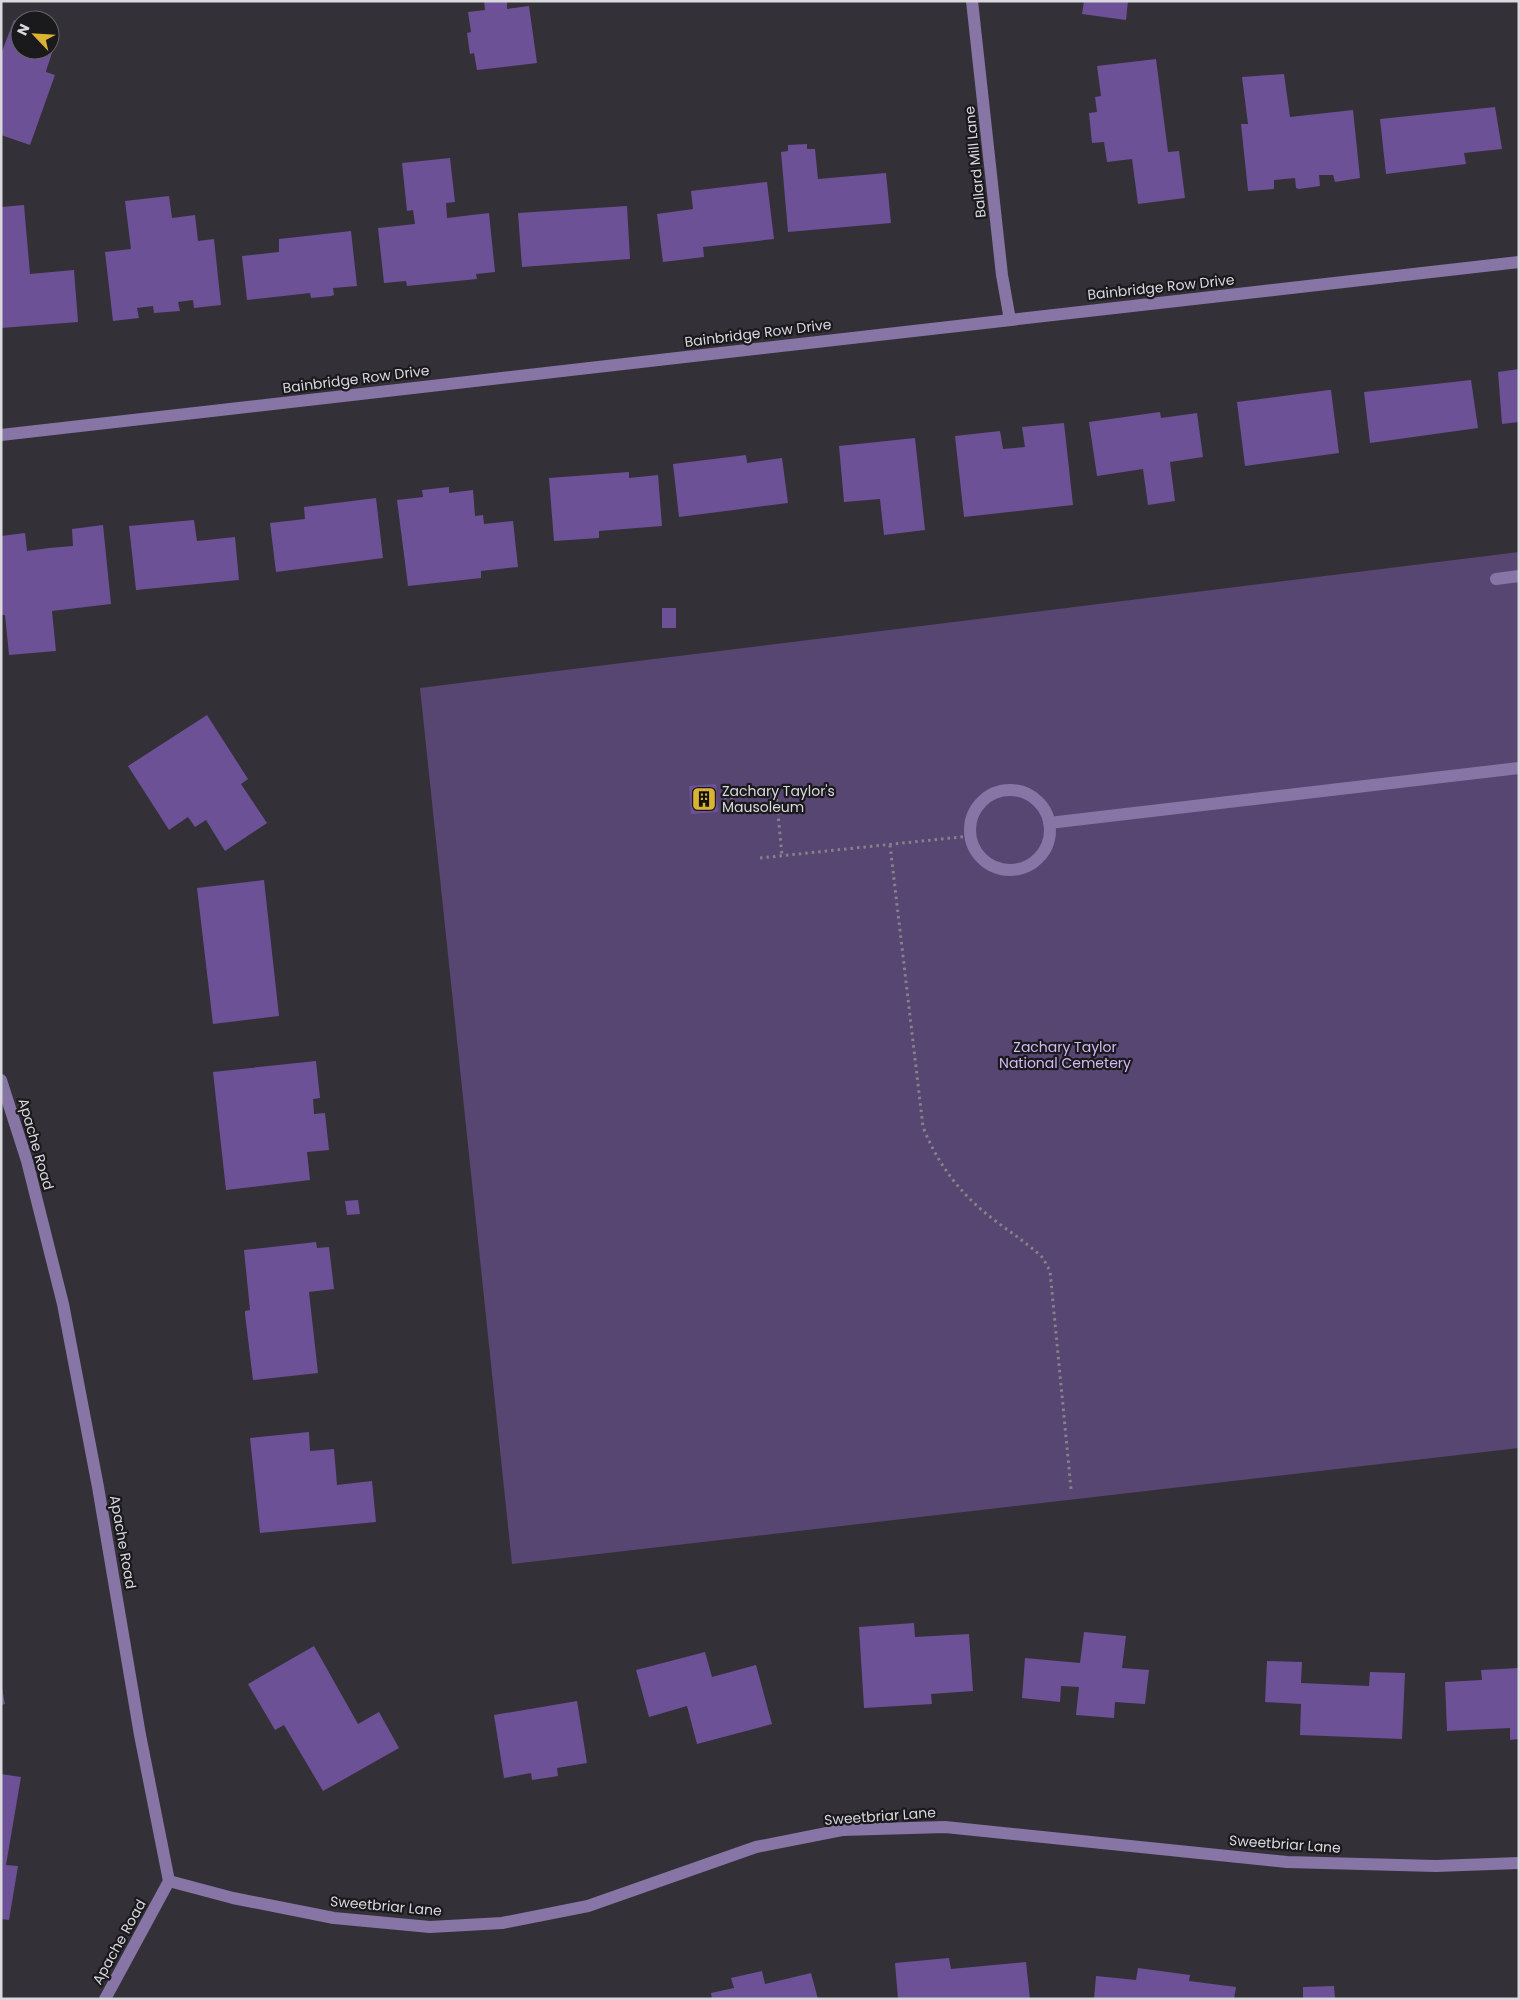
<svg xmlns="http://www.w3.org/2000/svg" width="1520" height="2000" font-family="Poppins,sans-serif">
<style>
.green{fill:#574572}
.building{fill:#6d5196}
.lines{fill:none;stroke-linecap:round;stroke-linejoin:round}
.path{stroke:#85838a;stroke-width:3;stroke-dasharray:2.5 4;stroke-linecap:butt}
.minor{stroke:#8775a6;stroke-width:12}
.labels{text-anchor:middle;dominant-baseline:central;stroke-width:4.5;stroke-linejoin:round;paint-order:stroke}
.street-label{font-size:14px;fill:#dad9de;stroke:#1a191c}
.poi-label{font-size:14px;fill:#dad9de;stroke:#1a191c;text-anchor:start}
.park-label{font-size:14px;fill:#d0bbf6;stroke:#1a191c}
</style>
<rect width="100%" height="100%" fill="#333038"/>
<!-- green -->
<path class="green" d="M1519,552V1448L512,1564L420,688Z"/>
<!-- building -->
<path class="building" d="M484,1H507V9L529,6L537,63L477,70L474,53L470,54L467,33L471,32L468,12L485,10Z
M1084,1H1128L1126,20L1082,14Z
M14,20L20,22V50H50V32L58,35L46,71V72L55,75L30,145L1,135V54Z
M1156,59L1168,152L1179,151L1185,198L1138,204L1132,159L1107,162L1104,142L1092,143L1089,113L1097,112L1095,97L1101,96L1097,66Z
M1284,74L1290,117L1353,110L1360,178L1335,182L1333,175H1319L1320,186L1299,189L1296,188L1295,178L1274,180V189L1248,191L1241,124H1248L1242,77Z
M1495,107L1502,149L1464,153L1466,164L1386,174L1380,119Z
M807,144V149H815L818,179L886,173L891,223L788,232L781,152L788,151V145Z
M450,158L455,202L446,203L447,218L489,213L495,272L476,274L477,279L407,286L406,281L384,283L378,228L415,224L413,210L407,211L402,163Z
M767,182L774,239L703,247L704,257L663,262L657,214L693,209L691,191Z
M169,196L172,218L195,215L198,241L214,239L221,305L194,308L193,300L178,302L180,311L154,313L153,306L137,308L139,318L113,321L105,252L131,249L125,201Z
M24,205L30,274L74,270L78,322L1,328V207Z
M627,206L630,259L522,267L518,213Z
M351,231L357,286L333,288L334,295L331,296L311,298L310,293L247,300L242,256L279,252V239Z
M1519,369V422L1502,424L1498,372Z
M1471,380L1478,428L1370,443L1364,392Z
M1329,390H1331L1339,453L1245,466L1237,402Z
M1160,412L1161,418L1197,413L1203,457L1170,462L1175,501L1148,505L1143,469L1097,476L1089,422Z
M1064,423L1073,505L964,517L955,436L1000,431L1003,449L1025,447L1022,427Z
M915,438L925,530L884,535L880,499L844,502L839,446Z
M746,455L747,463L782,458L788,503L679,517L673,464Z
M629,472V478L658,475L662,526L599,531V538L554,541L549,478Z
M449,487V493L473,490L475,516L483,515L484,524L513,521L518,567L481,571V578L408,586L397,500L423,497L422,490Z
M376,498L383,558L276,572L270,523L305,519L304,507Z
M194,520L197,541L235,537L239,580L136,590L129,526Z
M103,525L111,604L52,611L56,651L9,655L5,615H1V536L25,533L27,551L49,548L73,546L72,529Z
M662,608H676V628H662Z
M207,715L248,779L241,784L267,823L225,851L206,820L195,827L188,817L169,830L128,766Z
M716,784L718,812L691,814L689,786Z
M264,880L279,1016L213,1024L197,888Z
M316,1061L320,1098L313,1099L314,1114L325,1113L329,1150L307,1152L310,1180L226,1190L213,1072Z
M358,1200L360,1214L347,1215L345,1201Z
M316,1242L317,1248L329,1247L334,1289L309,1292L318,1373L253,1380L245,1314V1311L250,1310L244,1250Z
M309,1432L310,1451L334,1449L337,1485L372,1481L376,1522L260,1533L250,1438Z
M914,1623L915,1637L969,1634L973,1691L931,1694L932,1704L864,1708L859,1627Z
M1084,1632L1126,1636L1122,1668L1149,1670L1145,1704L1115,1702L1114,1718L1076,1715L1079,1687L1061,1686L1060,1702L1022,1698L1025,1658L1080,1663Z
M314,1646L358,1724L379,1712L399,1748L323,1791L284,1725L275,1730L248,1684Z
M705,1652L712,1677L756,1665L772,1724L697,1744L687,1706L649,1717L636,1670Z
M1267,1661L1302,1662L1301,1683L1369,1686L1370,1672L1405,1673L1402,1739L1300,1735L1301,1704L1265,1702Z
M1519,1668V1739L1510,1740V1728L1447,1731L1445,1682L1482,1680L1481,1670Z
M2,1688L5,1704L1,1705V1689Z
M577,1701L587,1763L557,1768L558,1776L552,1777L532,1780L531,1773L504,1778L494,1715Z
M1,1774L21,1777L6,1865L18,1866L9,1920L1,1919Z
M949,1958L951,1969L1026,1962L1030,1999H898L895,1963Z
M1138,1968L1190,1975L1189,1981L1236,1987L1234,1999H1094L1096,1976L1136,1980Z
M762,1971L765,1984L811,1973L818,1999H712L711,1993L734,1988L731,1978Z
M1334,1986L1335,1999H1303V1987Z"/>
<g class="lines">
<!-- path -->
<path class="path" d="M724,798L776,793L782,856
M890,845L923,1127C935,1157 951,1181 974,1203C995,1223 1022,1238 1043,1258L1050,1271L1071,1489
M760,858L970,836"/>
<!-- minor -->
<path class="minor" d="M972,1L1002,275L1010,320
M1,435L1519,262
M1496,579L1519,576
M970 830a40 40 0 1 1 80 0a40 40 0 1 1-80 0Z
M1049,823L1519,768
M1,1080L27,1161L63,1304L98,1487L140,1735L169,1881L105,1999
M169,1881L233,1898L334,1918L430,1927L502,1923L588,1906L756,1847L842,1830L945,1827L1287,1862L1436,1866L1519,1863"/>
</g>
<!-- icons -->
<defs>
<symbol id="building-square" viewBox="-11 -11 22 22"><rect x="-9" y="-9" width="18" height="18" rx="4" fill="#dab333" stroke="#1a191c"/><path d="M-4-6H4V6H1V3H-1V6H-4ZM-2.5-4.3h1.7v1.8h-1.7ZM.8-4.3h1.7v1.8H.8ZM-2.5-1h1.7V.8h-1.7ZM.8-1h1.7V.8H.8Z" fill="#111"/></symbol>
</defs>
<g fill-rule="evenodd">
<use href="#building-square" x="690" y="785" width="28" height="28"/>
</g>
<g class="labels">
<!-- street labels -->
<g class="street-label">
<text transform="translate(975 162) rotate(-96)">Ballard Mill Lane</text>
<text transform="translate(1161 287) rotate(-6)">Bainbridge Row Drive</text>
<text transform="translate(758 333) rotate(-7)">Bainbridge Row Drive</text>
<text transform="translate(356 379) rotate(-7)">Bainbridge Row Drive</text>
<text transform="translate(36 1144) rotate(74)">Apache Road</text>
<text transform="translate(123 1542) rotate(80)">Apache Road</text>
<text transform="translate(880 1816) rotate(-4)">Sweetbriar Lane</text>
<text transform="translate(1285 1844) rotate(4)">Sweetbriar Lane</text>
<text transform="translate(386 1906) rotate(5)">Sweetbriar Lane</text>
<text transform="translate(119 1942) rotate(-61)">Apache Road</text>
</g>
<!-- poi labels -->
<g class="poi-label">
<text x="722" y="791">Zachary Taylor's<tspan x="722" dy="16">Mausoleum</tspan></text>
</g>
<!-- park labels -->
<g class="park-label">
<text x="1065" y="1047">Zachary Taylor<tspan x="1065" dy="16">National Cemetery</tspan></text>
</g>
</g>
<!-- border -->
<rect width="1520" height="2000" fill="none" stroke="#dad9de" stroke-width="5"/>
<!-- north arrow -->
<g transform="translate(35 35) rotate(295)"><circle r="24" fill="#1a191c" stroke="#67666a"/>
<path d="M0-4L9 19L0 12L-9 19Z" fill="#dab333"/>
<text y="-8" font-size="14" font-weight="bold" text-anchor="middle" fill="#dad9de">N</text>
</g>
</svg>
